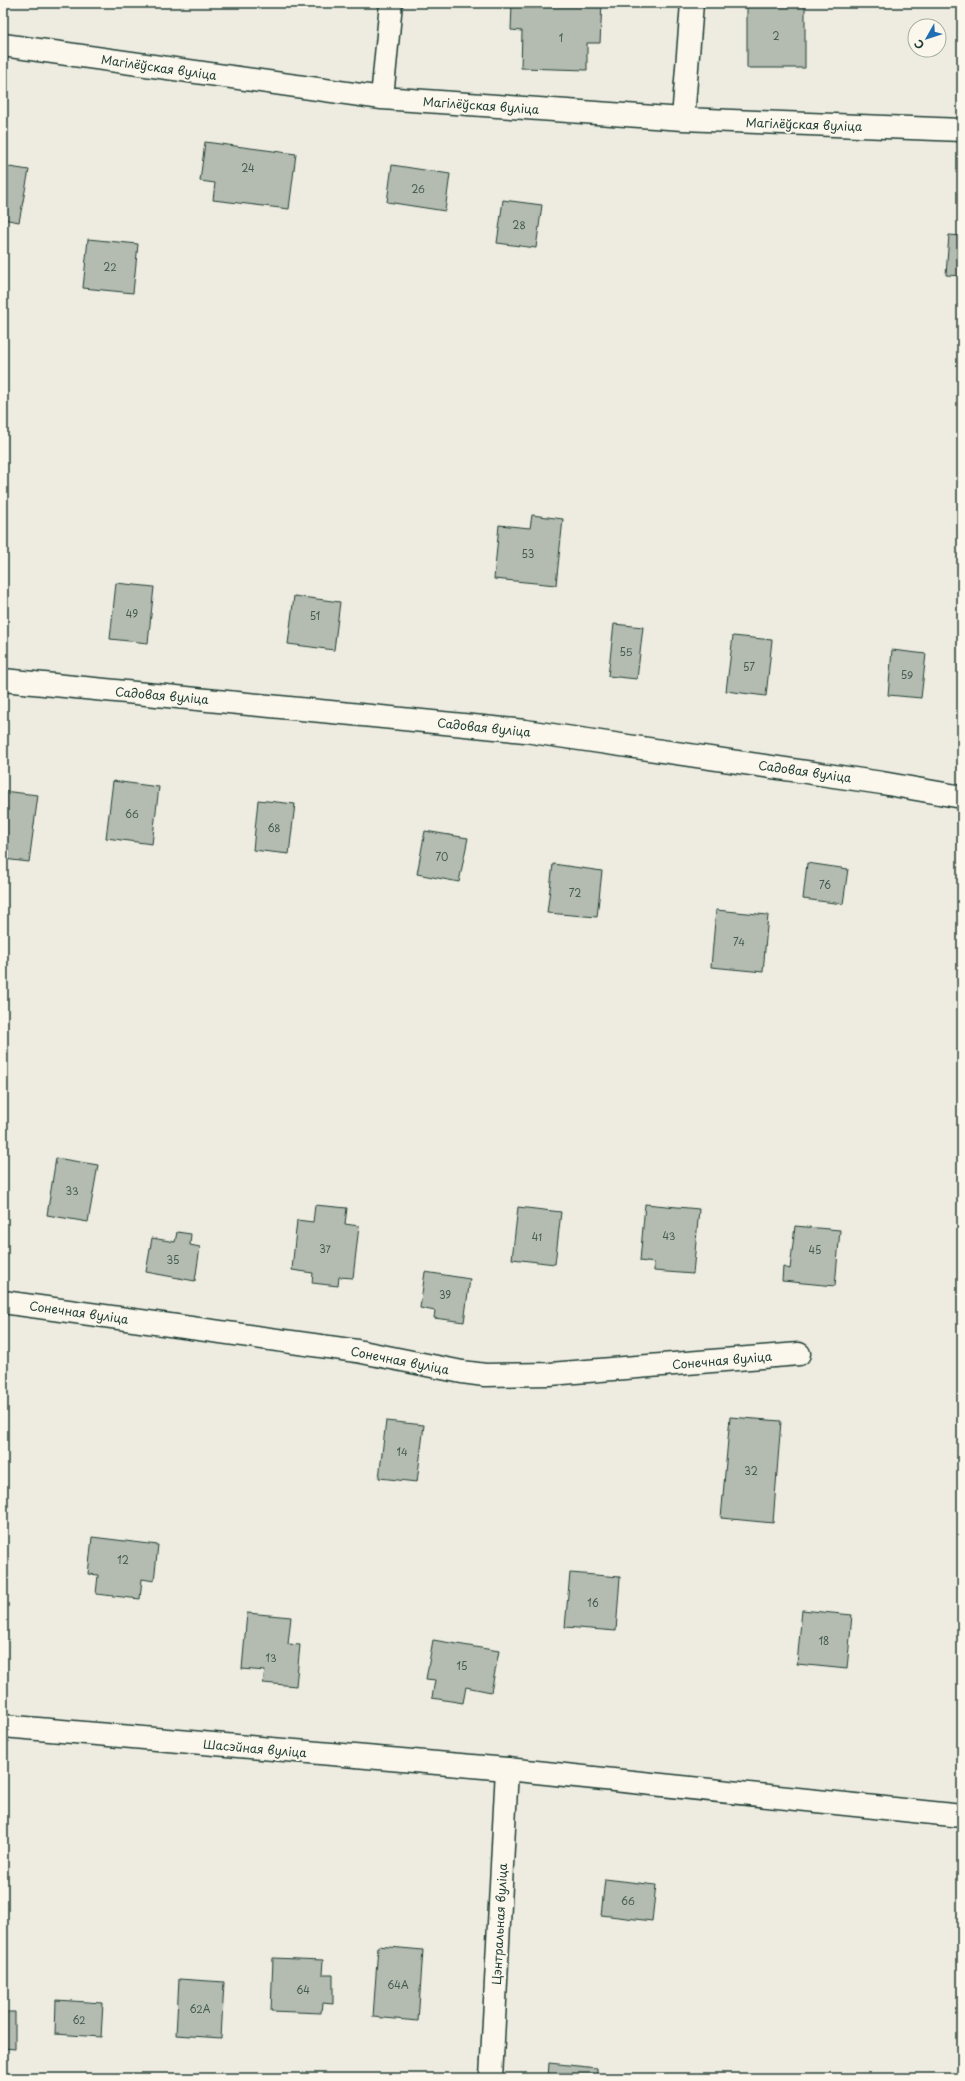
<svg xmlns="http://www.w3.org/2000/svg" width="965" height="2081" font-family="'Playpen Sans',sans-serif">
<style>
.building{fill:#b4bbb0;stroke:#1f3d34}
.lines{fill:none;stroke-linecap:round;stroke-linejoin:round}
.street-casing{stroke:#1f3d34;stroke-width:25}
.secondary-casing{stroke:#1f3d34;stroke-width:25}
.street{stroke:#fbf7ec;stroke-width:22}
.secondary{stroke:#fbf7ec;stroke-width:22}
.labels{text-anchor:middle;dominant-baseline:central;stroke-width:4;stroke-linejoin:round;paint-order:stroke}
.number-label{font-size:10px;fill:#445c53}
.street-label{font-size:12px;fill:#1f3d34;stroke:#fbf7ec}
</style>
<rect width="100%" height="100%" fill="#eeece1"/>
<filter id="ink" filterUnits="userSpaceOnUse"><feTurbulence type="fractalNoise" baseFrequency=".025" numOctaves="2"/><feDisplacementMap in="SourceGraphic" scale="8" xChannelSelector="R" yChannelSelector="G"/><feConvolveMatrix kernelMatrix="1 2 1 2 8 2 1 2 1" color-interpolation-filters="sRGB"/></filter>
<g filter="url(#ink)">
<!-- building -->
<path class="building" d="M512,3H602L600,43H587V70L521,68L522,31L511,30Z
M747,3H805V68H747Z
M205,142L296,154L289,209L213,200L215,183L200,181Z
M392,165L450,174L445,211L387,202Z
M3,166L29,170L19,222L3,219Z
M503,200L542,205L536,248L497,243Z
M949,235L962,236V276L946,275Z
M88,239L138,244L133,293L83,288Z
M532,515L563,519L556,585L494,579L499,525L530,528Z
M116,583L154,587L148,643L110,639Z
M294,596L340,602L334,650L288,644Z
M614,624L643,627L637,679L608,676Z
M733,636L772,640L766,696L726,691Z
M892,650L926,654L921,698L888,695Z
M113,781L159,787L152,844L106,838Z
M3,791L38,795L29,862L3,859Z
M258,800L295,804L289,854L253,850Z
M425,831L468,838L459,882L417,874Z
M807,863L848,869L843,904L803,899Z
M553,864L602,871L597,917L547,913Z
M716,910L768,915L763,972L711,967Z
M56,1158L98,1165L88,1222L47,1215Z
M645,1204L699,1209L693,1274L654,1271V1263L640,1261Z
M315,1205L347,1208L345,1224L359,1226L353,1278L339,1277L338,1286L312,1283L313,1273L292,1270L297,1220L313,1222Z
M518,1207L561,1212L555,1264L512,1259Z
M795,1226L840,1230L835,1286L782,1281L783,1267L790,1269Z
M177,1232L191,1234L190,1245L200,1247L195,1281L146,1272L152,1238L175,1242Z
M425,1272L470,1279L464,1322L434,1318L435,1311L420,1308Z
M730,1417L781,1421L773,1523L721,1518Z
M386,1421L424,1425L417,1482L379,1478Z
M92,1537L158,1545L154,1581L142,1579L140,1599L96,1594L98,1575L88,1574Z
M570,1573L620,1577L616,1631L565,1627Z
M802,1610L852,1615L847,1669L797,1664Z
M247,1613L291,1617L288,1644L300,1645L296,1686L263,1683L265,1671L242,1669Z
M433,1640L499,1651L491,1692L466,1687L463,1703L432,1698L435,1680L426,1679Z
M605,1879L656,1885L652,1921L601,1915Z
M378,1946L423,1950L418,2021L373,2017Z
M273,1958L323,1960L322,1975H333V2004L322,2003L321,2013L271,2011Z
M179,1979L224,1982L221,2038L176,2035Z
M56,2000L103,2003L101,2037L55,2034Z
M3,2012H15V2049L3,2048Z
M549,2063L597,2068V2078H548Z"/>
<g class="lines">
<defs>
<path id="street" d="M3,45L382,98L683,119L962,130
M382,98L391,3
M683,119L692,3
M3,680L525,731L882,783L962,797
M3,1302L357,1351L462,1372L485,1375L550,1374L799,1354
M491,2078L507,1769"/>
<path id="secondary" d="M3,1726L507,1769L962,1816"/>
</defs>
<!-- street casing -->
<use href="#street" class="street-casing"/>
<!-- secondary casing -->
<use href="#secondary" class="secondary-casing"/>
<!-- street -->
<use href="#street" class="street"/>
<!-- secondary -->
<use href="#secondary" class="secondary"/>
</g>
</g>
<g class="labels">
<!-- number labels -->
<g class="number-label">
<text x="776" y="35">2</text>
<text x="561" y="37">1</text>
<text x="248" y="167">24</text>
<text x="418" y="188">26</text>
<text x="519" y="224">28</text>
<text x="110" y="266">22</text>
<text x="528" y="553">53</text>
<text x="132" y="613">49</text>
<text x="315" y="615">51</text>
<text x="626" y="651">55</text>
<text x="749" y="666">57</text>
<text x="907" y="674">59</text>
<text x="132" y="813">66</text>
<text x="274" y="827">68</text>
<text x="442" y="856">70</text>
<text x="825" y="884">76</text>
<text x="575" y="892">72</text>
<text x="739" y="941">74</text>
<text x="72" y="1190">33</text>
<text x="669" y="1235">43</text>
<text x="537" y="1236">41</text>
<text x="325" y="1248">37</text>
<text x="815" y="1249">45</text>
<text x="173" y="1259">35</text>
<text x="445" y="1294">39</text>
<text x="402" y="1451">14</text>
<text x="751" y="1470">32</text>
<text x="123" y="1559">12</text>
<text x="593" y="1602">16</text>
<text x="824" y="1640">18</text>
<text x="271" y="1657">13</text>
<text x="462" y="1665">15</text>
<text x="628" y="1900">66</text>
<text x="398" y="1984">64А</text>
<text x="303" y="1989">64</text>
<text x="200" y="2008">62А</text>
<text x="79" y="2019">62</text>
</g>
<!-- street labels -->
<g class="street-label">
<text transform="translate(159 67) rotate(8)">Магілёўская вуліца</text>
<text transform="translate(481 105) rotate(4)">Магілёўская вуліца</text>
<text transform="translate(804 124) rotate(2)">Магілёўская вуліца</text>
<text transform="translate(162 695) rotate(5)">Садовая вуліца</text>
<text transform="translate(484 727) rotate(6)">Садовая вуліца</text>
<text transform="translate(805 771) rotate(8)">Садовая вуліца</text>
<text transform="translate(79 1312) rotate(8)">Сонечная вуліца</text>
<text transform="translate(400 1360) rotate(11)">Сонечная вуліца</text>
<text transform="translate(722 1360) rotate(-5)">Сонечная вуліца</text>
<text transform="translate(255 1748) rotate(5)">Шасэйная вуліца</text>
<text transform="translate(499 1924) rotate(-87)">Цэнтральная вуліца</text>
</g>
</g>
<!-- margin -->
<rect width="965" height="2081" fill="none" stroke="#fbf7ec" stroke-width="16"/>
<rect x="8" y="8" width="949" height="2065" fill="none" stroke="#1f3d34" stroke-width="1.5" filter="url(#ink)"/>
<!-- north arrow -->
<g transform="translate(927 38) rotate(231)"><circle r="19" fill="#fbf7ec" stroke="#a3ada2"/>
<path d="M0-3L7 15L0 10L-7 15Z" fill="#1f6fb2"/>
<text y="-6" font-size="11" font-weight="bold" text-anchor="middle" fill="#1f3d34">С</text>
</g>
</svg>
